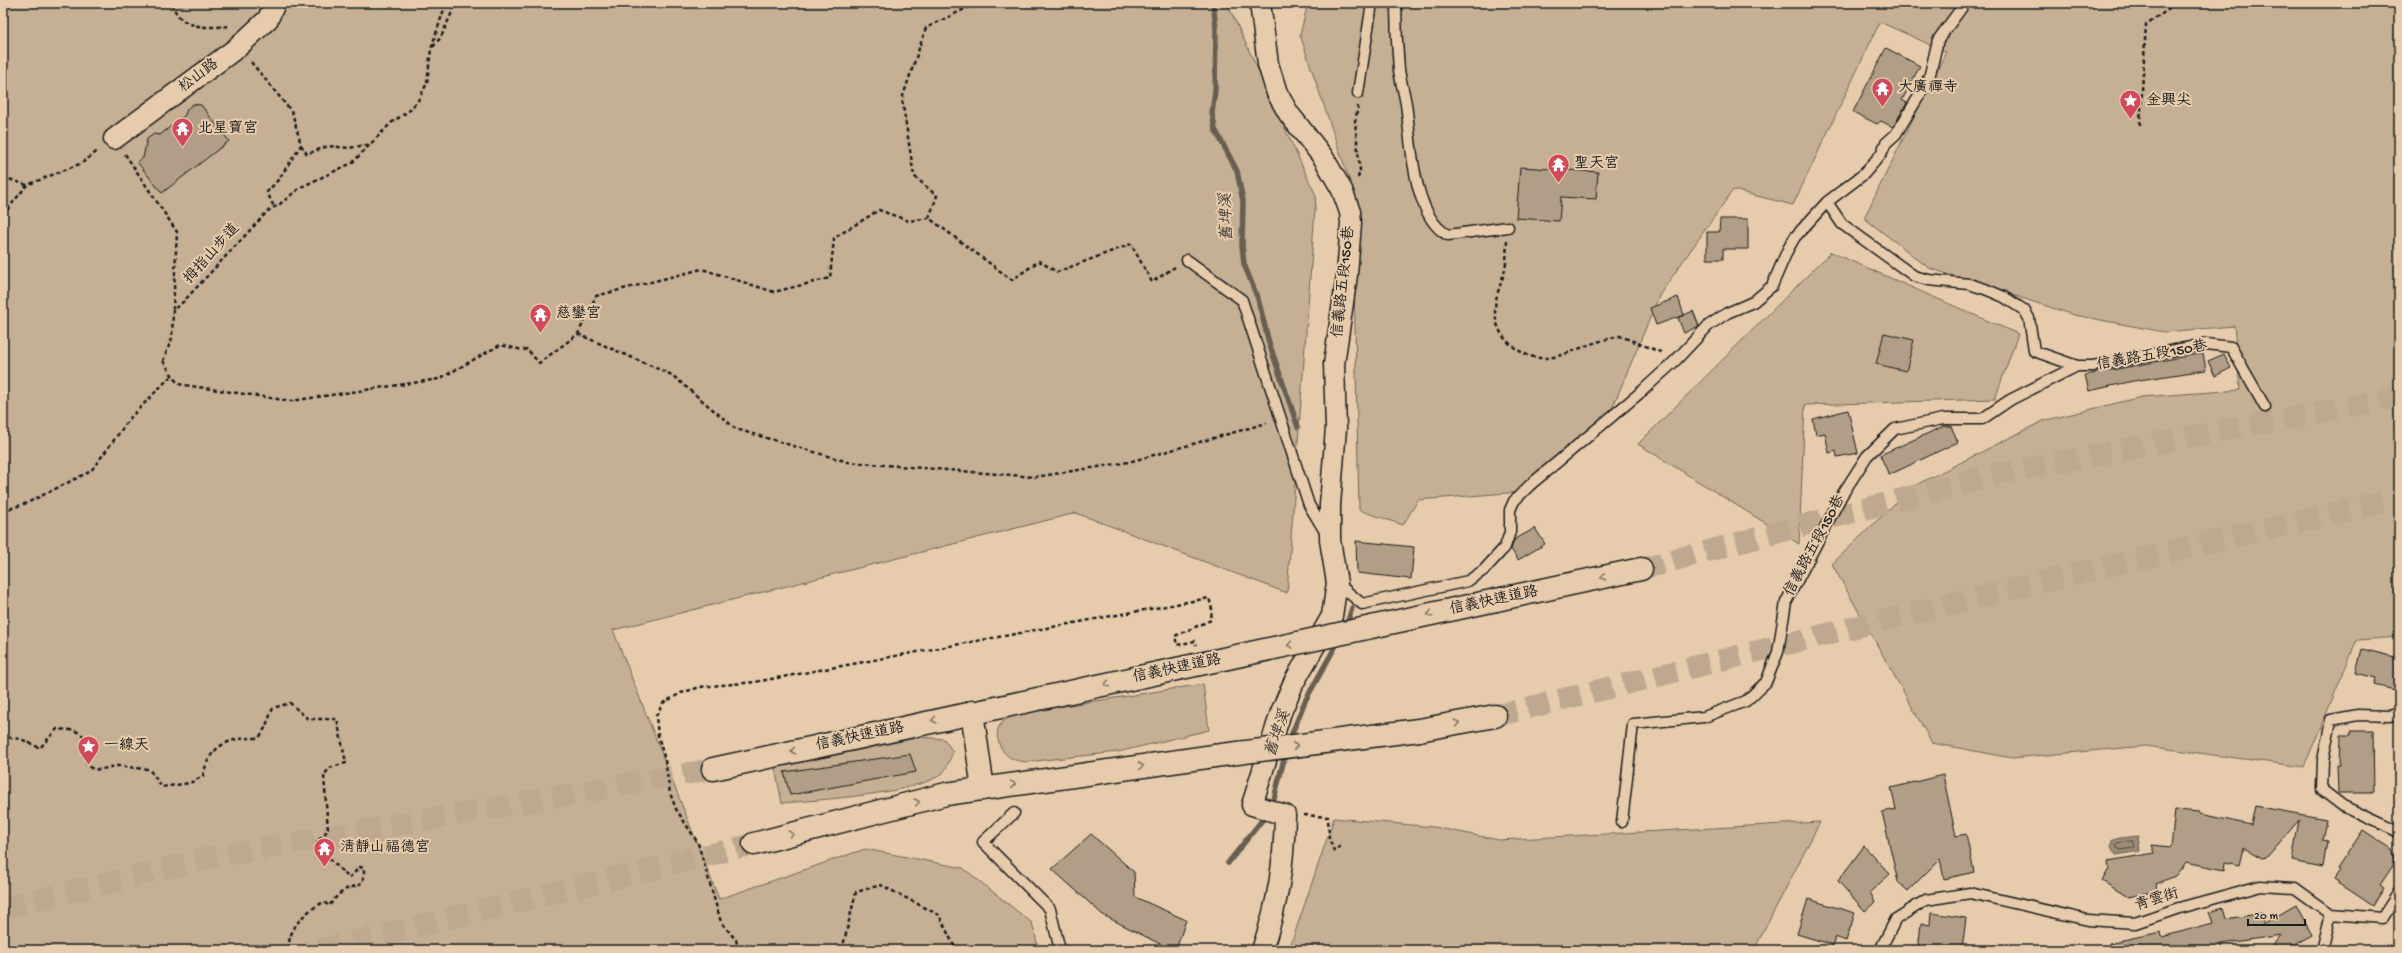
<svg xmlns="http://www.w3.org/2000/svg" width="2402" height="953" font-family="'Gochi Hand','LXGW WenKai TC',sans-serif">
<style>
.green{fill:#c5b095;stroke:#706658}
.water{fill:#9b8b78;stroke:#685f53}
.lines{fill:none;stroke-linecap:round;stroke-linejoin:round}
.shore{stroke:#4f4841;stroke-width:1}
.stream{stroke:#685f53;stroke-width:5.5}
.building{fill:#b19e87;stroke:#1c1c1c}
.trunk-tunnel{stroke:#bea990;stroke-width:22;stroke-dasharray:22 11;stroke-linecap:butt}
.service-casing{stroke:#1c1c1c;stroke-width:13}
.minor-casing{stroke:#1c1c1c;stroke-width:23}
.trunk-casing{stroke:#1c1c1c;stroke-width:25}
.path{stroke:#1c1c1c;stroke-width:2.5;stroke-dasharray:4 3;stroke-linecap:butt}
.service{stroke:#e6ccad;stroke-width:10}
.minor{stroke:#e6ccad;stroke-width:20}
.trunk{stroke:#e6ccad;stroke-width:22}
.trunk-bridge-casing{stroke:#1c1c1c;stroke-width:25;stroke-linecap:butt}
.trunk-bridge{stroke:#e6ccad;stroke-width:22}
.oneway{stroke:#817464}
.labels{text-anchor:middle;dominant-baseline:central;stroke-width:4;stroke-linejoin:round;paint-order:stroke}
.street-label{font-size:15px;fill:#1c1c1c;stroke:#e6ccad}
.poi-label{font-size:15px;fill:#1c1c1c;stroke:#e6ccad;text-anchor:start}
.water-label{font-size:16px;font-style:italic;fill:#423d38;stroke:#e6ccad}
</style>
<rect width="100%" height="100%" fill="#e6ccad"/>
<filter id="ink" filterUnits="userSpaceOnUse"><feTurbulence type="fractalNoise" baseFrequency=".025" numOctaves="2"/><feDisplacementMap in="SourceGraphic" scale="8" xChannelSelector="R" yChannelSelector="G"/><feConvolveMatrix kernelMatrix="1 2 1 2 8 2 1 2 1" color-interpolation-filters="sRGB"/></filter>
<g filter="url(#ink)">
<!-- green -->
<path class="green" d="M3,3H1230L1229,7L1316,196L1287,593L1076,513L613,630L719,899L865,849L963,868L1032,923L1039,950H3Z
M1308,3H2399V637L2357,640L2304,767L2146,746L2012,758L1932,743L1832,564L1912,487L2043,421L2141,397L2240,390L2234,326L2164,332L2074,315L1929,268L1864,218L1946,52L1880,22L1793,205L1733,190L1660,294L1609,416L1533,491L1418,500L1403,525L1359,510L1352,188L1300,35Z
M1831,252L2018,334L1995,399L1805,405L1799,544L1638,444Z
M1203,684L1209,730L1118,752L1026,762C1022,761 1015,761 1011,758C1001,753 993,735 1000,725C1006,717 1017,715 1026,712Z
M921,737L944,739L953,752C950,758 947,769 942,774C915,794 818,800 782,803L775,768Z
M1334,818L1434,827L1499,840L1820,822L1754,950H1289Z"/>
<!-- water -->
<path class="water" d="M2138,836L2140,851L2116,855L2111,847L2112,839Z"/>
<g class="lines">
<!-- shore -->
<path class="shore" d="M2133,841L2135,846L2134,848L2120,850L2115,845L2117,843Z"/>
<!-- stream -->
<path class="stream" d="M1213,3L1216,28L1215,91L1212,113L1215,129L1237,171L1243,201L1242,245L1244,264L1258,299L1269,343L1298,427
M1346,627L1352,608
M1289,741L1305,701L1339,640
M1272,807L1286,751
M1228,863L1267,814"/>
</g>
<!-- building -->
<path class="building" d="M1886,48L1920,66L1902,100L1907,103L1893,127L1881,121L1877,124L1853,112Z
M193,104L201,105L229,141L162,193L137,162L143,158L147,139L154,134L160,135L185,115L187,109Z
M1520,167L1598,172L1596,199L1561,197L1559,221L1516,218Z
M1720,219H1748V249H1723V259H1707V232H1719Z
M1678,297L1684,315L1693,311L1699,326L1684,333L1678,318L1684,315L1656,325L1650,308Z
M1884,333L1914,340L1906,371L1876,364Z
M2203,353L2206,370L2133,381L2089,391L2085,375Z
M2224,354L2231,368L2215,376L2208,361Z
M1848,410L1858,453L1837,457L1836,451L1829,453L1825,433L1816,435L1813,419Z
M1944,426H1951L1958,442L1889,475L1880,455Z
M1535,528L1545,544L1518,560L1511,549L1514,540Z
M1356,541L1414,547L1411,579L1357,573Z
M2362,649L2399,658V691L2374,685L2376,678L2356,673Z
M2351,731H2373L2374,793H2338L2337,764H2340L2341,735H2351Z
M910,754L916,772L790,795L784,772Z
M1943,775L1956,836L1966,834L1974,872L1944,879L1940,859L1908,891L1898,882L1882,812L1896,809L1891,788Z
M2255,806L2326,819L2322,841L2327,842L2323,867L2292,861L2299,820L2267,857L2262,858L2244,848L2240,865L2225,862L2224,870L2186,862L2175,876L2156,884L2157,891L2128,897L2102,881L2109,869L2108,861L2155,853L2152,845L2171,847L2175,810L2200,812V814L2251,825Z
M2363,830L2392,849L2396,861L2380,885L2384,888L2373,906L2333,879L2339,870L2337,869Z
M1091,834L1134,872L1135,897L1186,920L1176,950H1172L1103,915L1052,869Z
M1864,846L1890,874L1870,892L1875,902L1865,911L1838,881Z
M1808,899L1855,913L1846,941L1835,937L1833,945L1797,934Z
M2296,905L2312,935L2285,950H2269L2281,935L2222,944L2223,950H2110L2109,943L2161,932L2162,937L2213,923L2209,912L2224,908L2227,919L2262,913L2263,924Z
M1931,913L1966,918L1962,950H1918L1921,923L1930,925Z"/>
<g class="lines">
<!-- trunk-tunnel -->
<path class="trunk-tunnel" d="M1641,569L1991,475L2399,397
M1495,716L1977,597L2399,498
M3,908L209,858L713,769
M319,950L754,844"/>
<defs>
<path id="service" d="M1396,3C1396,25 1397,48 1399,70C1401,84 1406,98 1407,112C1411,145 1414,218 1448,235L1508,227
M1358,93L1372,3
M1827,202L1842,224L1914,276L1929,280L1969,284L1985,289L2004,297L2024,310L2029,318L2034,351L2077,366H2093L2206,344L2231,347L2265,407
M1187,260L1242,300L1309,505L1327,535
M1337,583L1362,604L1468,581L1484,570L1505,547L1510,532V510L1514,501L1530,485L1641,392L1676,360L1708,326L1727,313L1753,302L1772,286L1788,249L1795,237L1827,202L1864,174L1881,154L1886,143L1896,134L1925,86L1930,74L1938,40L1965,3
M2399,713L2390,716L2358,715L2331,720L2323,760L2322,790L2343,806L2399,832
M1014,813L983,842L1050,909L1060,950
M1622,822L1633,724L1704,717L1746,701L1766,682L1778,652L1786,602L1842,495L1867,456L1895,429L1943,419H1982L2010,400L2077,366
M1880,950L1896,919L1926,900L1970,893L2088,920L2135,923L2179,908L2260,886L2295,888L2331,914L2382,918L2399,892
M2322,950L2331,914"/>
<path id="minor" d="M1260,3L1268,64L1277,93L1289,114L1323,157L1342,190L1350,212L1351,223L1347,275L1334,364L1336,428L1330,505V540L1337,583L1332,616L1294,682L1281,712L1252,805L1285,815C1284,864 1278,904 1262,950
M114,139L238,47L268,19L275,3"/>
<path id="trunk" d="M1496,600L1641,569
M972,712L983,789
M1419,730L1495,716
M713,769L1200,664
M754,844L946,794L1214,756"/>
</defs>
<!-- service casing -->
<use href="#service" class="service-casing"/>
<!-- minor casing -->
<use href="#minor" class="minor-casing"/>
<!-- trunk casing -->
<use href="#trunk" class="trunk-casing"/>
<!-- path -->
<path class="path" d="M172,3C179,30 208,28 230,26
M433,47L441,37L456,3
M251,62L292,112L301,145L279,179L267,192L274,207
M2140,125L2146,24L2168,10L2170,3
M301,145L307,154L328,146L349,148L372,144
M125,154L177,232L173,309
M3,177L27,185
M1358,178L1360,170L1355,122L1358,106
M3,215L27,185L82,163L99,150
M929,218L937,196L914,176L902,99L926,28L977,3
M1507,241C1506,250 1507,260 1505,269C1502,283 1495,295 1495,310C1495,322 1500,335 1509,343C1538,369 1559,356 1591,344C1600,341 1610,338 1620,336L1663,353
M578,334L672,375L736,429L848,462L1035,477L1129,462L1267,423
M163,361L178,384L291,401L439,379L500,345L523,350L527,349L539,363L578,334L596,296L702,269L774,292L830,278L834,238L879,210L909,221L929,218L1012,280L1039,261L1057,272L1131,244L1152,282L1175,267
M163,361L172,338L173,310L183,302L268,211L280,204L301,187L352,163L391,123L410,110L419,99L427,83L431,49L446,3
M3,511L27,503L91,471L131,417L172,375
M3,733L11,738L21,739L40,748L57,729C89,730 86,737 87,765C97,775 109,765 120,766C130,767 139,769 149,769L162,787L190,783L203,776C209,745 229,737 259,738L265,728L273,708L290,703L308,719H337L346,763L329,768L324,776L328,830L317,842L328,857L349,878L360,867L364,868C364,893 356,881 342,892C337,895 333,901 329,906L324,902C304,912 289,927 288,950
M1304,815L1328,817L1329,838L1334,851L1342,845
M739,950L736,940L721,922L698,843L676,809L670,793L665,760L658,736L656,716L663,703L681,693L700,687L755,682L1209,598L1212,609L1211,620L1175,636L1177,645L1195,641L1196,645
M842,950L856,892L881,885L939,915L956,950"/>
<!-- service -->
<use href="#service" class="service"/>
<!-- minor -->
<use href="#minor" class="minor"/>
<!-- trunk -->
<use href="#trunk" class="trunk"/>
<defs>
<path id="trunk-bridge" d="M1200,664L1496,600
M1214,756L1419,730"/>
</defs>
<!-- trunk-bridge casing -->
<use href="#trunk-bridge" class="trunk-bridge-casing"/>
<!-- trunk-bridge -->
<use href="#trunk-bridge" class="trunk-bridge"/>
</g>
<!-- one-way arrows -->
<defs><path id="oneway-chevron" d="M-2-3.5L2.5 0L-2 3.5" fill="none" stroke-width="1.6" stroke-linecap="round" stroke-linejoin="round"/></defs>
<g class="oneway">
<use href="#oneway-chevron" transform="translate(1603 577) rotate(168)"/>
<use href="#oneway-chevron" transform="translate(1430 614) rotate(168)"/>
<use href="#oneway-chevron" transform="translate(1290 645) rotate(168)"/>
<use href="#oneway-chevron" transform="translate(1107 684) rotate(168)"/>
<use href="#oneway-chevron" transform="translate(934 720) rotate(168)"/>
<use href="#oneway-chevron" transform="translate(1457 723) rotate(-11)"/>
<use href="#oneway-chevron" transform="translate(1295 746) rotate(-7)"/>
<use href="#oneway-chevron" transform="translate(793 751) rotate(168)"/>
<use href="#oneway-chevron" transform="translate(1141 766) rotate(-8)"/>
<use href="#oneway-chevron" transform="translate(1013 784) rotate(-9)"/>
<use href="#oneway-chevron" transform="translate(917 802) rotate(-14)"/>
<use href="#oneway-chevron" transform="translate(791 834) rotate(-14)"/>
</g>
</g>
<!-- icons -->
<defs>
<symbol id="temple-pin" viewBox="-11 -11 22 30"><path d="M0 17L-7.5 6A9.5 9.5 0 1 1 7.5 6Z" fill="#d1495b" stroke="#e6ccad"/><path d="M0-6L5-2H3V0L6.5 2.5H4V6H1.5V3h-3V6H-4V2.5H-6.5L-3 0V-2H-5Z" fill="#fff"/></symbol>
<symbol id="sight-pin" viewBox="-11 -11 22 30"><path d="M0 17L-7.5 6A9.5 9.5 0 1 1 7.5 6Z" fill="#d1495b" stroke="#e6ccad"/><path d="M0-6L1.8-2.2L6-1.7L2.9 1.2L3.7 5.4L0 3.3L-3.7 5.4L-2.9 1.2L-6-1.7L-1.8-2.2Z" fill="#fff"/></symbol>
</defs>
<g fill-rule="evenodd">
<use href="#temple-pin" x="1870" y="76" width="25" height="34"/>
<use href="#sight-pin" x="2118" y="88" width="25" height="34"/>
<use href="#temple-pin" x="170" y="116" width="25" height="34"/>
<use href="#temple-pin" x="1546" y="152" width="25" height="34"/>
<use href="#temple-pin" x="528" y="302" width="25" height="34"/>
<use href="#sight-pin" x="76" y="734" width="25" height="34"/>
<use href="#temple-pin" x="312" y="836" width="25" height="34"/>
</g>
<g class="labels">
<!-- street labels -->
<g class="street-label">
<text transform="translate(199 76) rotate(-37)">松山路</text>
<text transform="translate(212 254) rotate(-48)">拇指山步道</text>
<text transform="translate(1344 282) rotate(-84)">信義路五段150巷</text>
<text transform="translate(2152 356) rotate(-10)">信義路五段150巷</text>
<text transform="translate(1815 546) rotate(-62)">信義路五段150巷</text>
<text transform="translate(1494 601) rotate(-12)">信義快速道路</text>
<text transform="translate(1177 669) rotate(-12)">信義快速道路</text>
<text transform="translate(860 737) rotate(-12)">信義快速道路</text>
<text transform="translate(2157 900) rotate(-17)">青雲街</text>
</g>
<!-- poi labels -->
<g class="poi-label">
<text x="1898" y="88">大廣禪寺</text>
<text x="2146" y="101">金興尖</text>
<text x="198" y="129">北星寶宮</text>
<text x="1574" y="164">聖天宮</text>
<text x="556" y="314">慈鑾宮</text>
<text x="104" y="746">一線天</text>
<text x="340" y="848">清靜山福德宮</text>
</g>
<!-- water labels -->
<g class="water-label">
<text transform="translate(1228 217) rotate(-92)">舊埤溪</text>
<text transform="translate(1279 734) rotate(-71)">舊埤溪</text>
</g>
</g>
<!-- margin -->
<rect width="2402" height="953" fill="none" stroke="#e6ccad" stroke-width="16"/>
<rect x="8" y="8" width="2386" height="937" fill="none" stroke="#1c1c1c" stroke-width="1.5" filter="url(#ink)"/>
<!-- scale -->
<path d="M2248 919v6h57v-6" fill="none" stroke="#1c1c1c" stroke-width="2"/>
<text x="2254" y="919" font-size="12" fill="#1c1c1c" stroke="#e6ccad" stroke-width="3" paint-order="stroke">20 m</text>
</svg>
